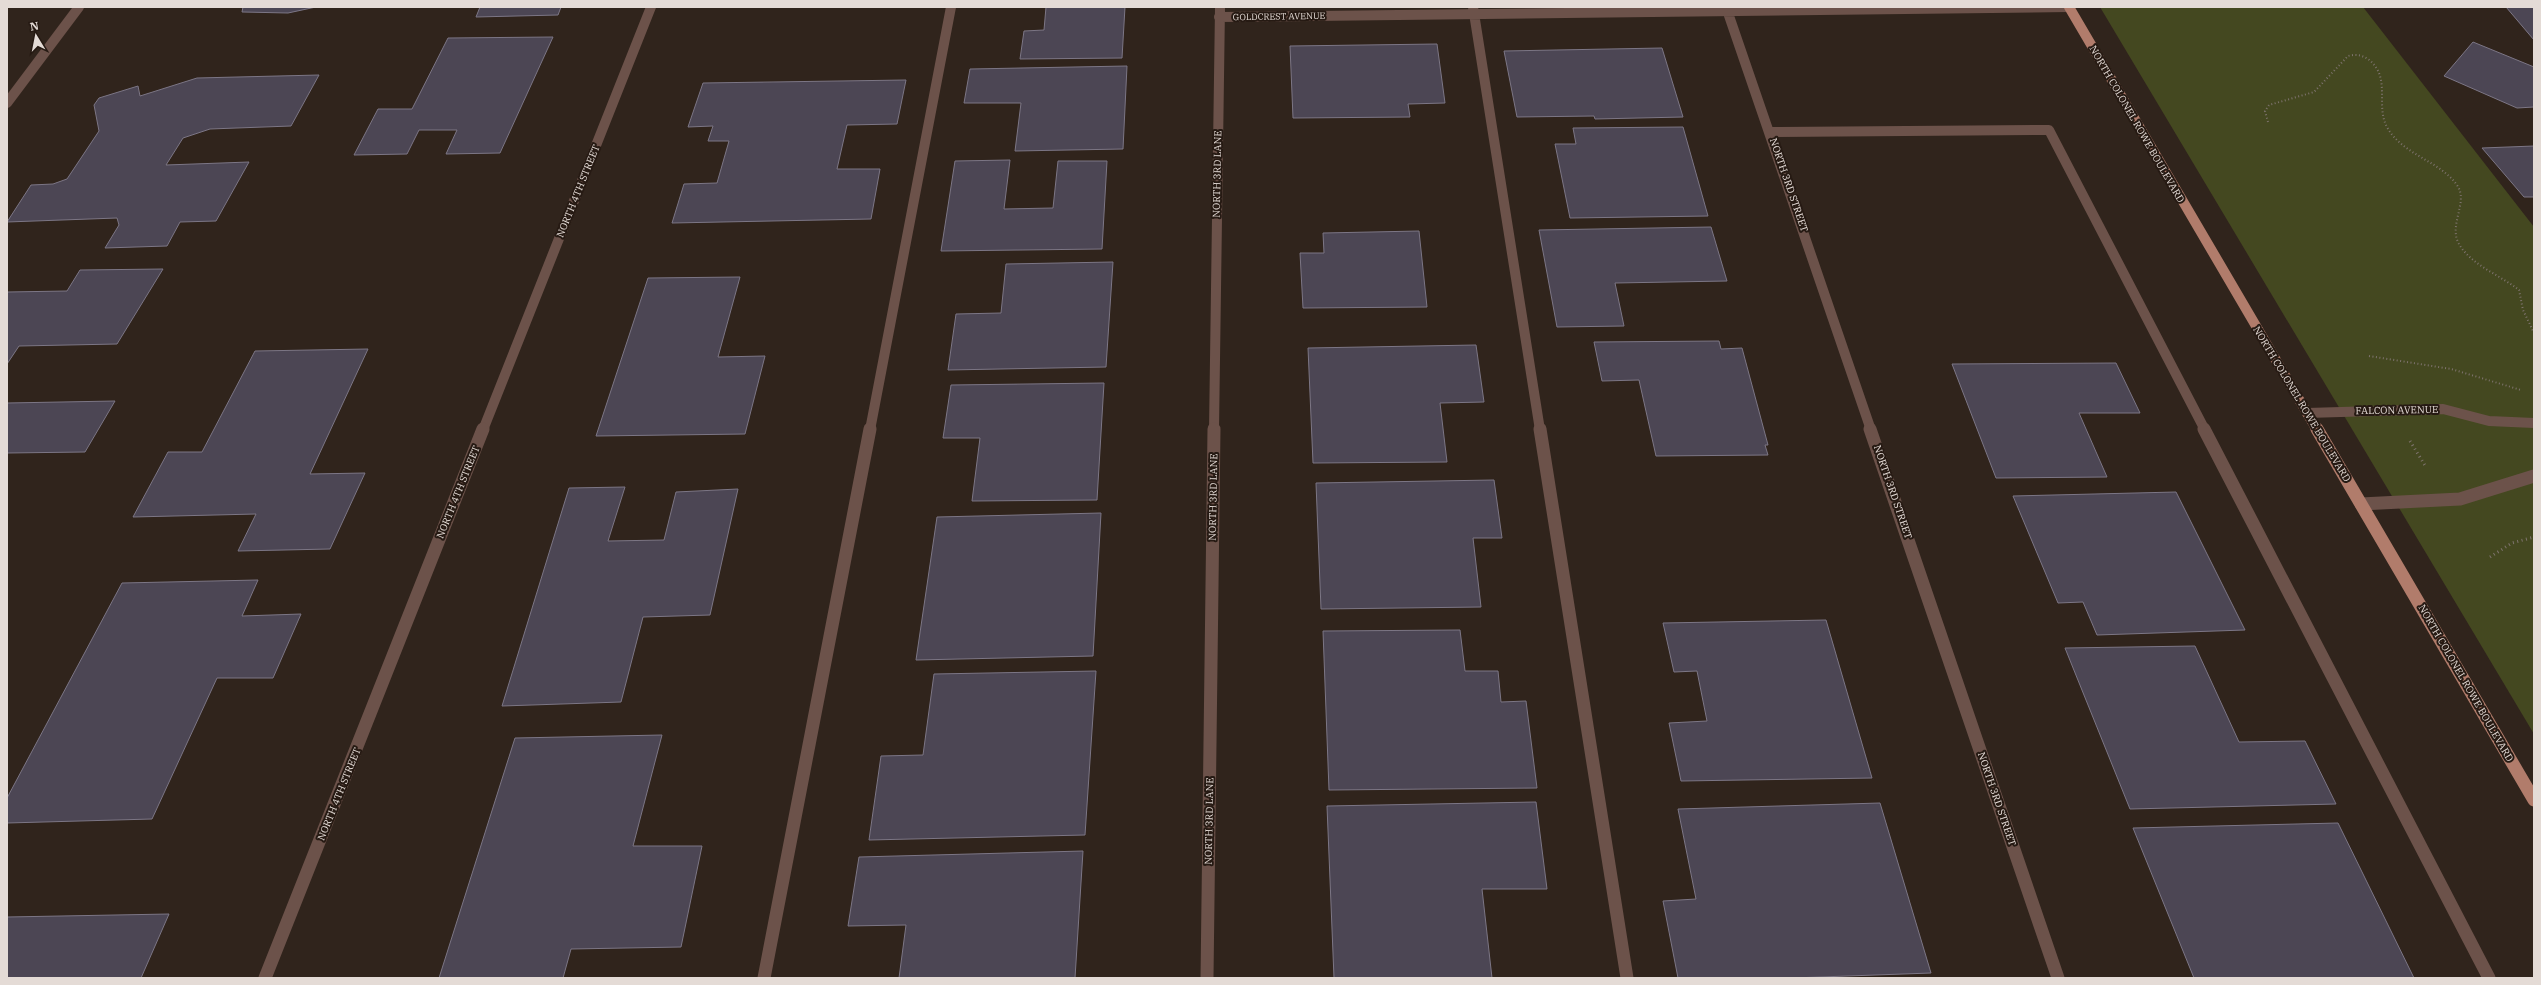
<svg xmlns="http://www.w3.org/2000/svg" width="2541" height="985" font-family="'IBM Plex Serif',serif">
<style>
.green{fill:#444820}
.building{fill:#4c4654;stroke:#7c7685}
.lines{fill:none;stroke-linecap:round;stroke-linejoin:round}
.path-far1{stroke:#7e736d;stroke-width:2;stroke-dasharray:1 2.5;stroke-linecap:butt}
.path{stroke:#7e736d;stroke-width:3;stroke-dasharray:1 3.5;stroke-linecap:butt}
.minor-far1{stroke:#6c524a;stroke-width:10}
.minor{stroke:#6c524a;stroke-width:13}
.major-far1{stroke:#b17c6b;stroke-width:10}
.major{stroke:#b17c6b;stroke-width:13}
.labels{text-anchor:middle;dominant-baseline:central;stroke-width:4;stroke-linejoin:round;paint-order:stroke}
.far-street-label{font-size:9px;fill:#e4dbd6;stroke:#261a13}
.street-label{font-size:10px;fill:#e4dbd6;stroke:#261a13}
</style>
<rect width="100%" height="100%" fill="#30241c"/>
<!-- green -->
<path class="green" d="M2100,7H2363L2534,227V734Z"/>
<!-- building -->
<path class="building" d="M243,7H316L288,13L242,12Z
M480,7H561L558,15L476,17Z
M1046,7H1125L1122,58L1020,59L1024,31L1044,30Z
M2506,7H2534V40Z
M553,37L500,153L446,154L457,130H419L407,154L354,155L378,109H412L448,38Z
M2473,42L2534,67V107L2517,108L2444,76Z
M1437,44L1445,103L1408,104L1410,117L1293,118L1290,46Z
M1662,48L1683,117L1595,119L1594,116L1517,117L1504,51Z
M1127,66L1123,149L1015,151L1021,103H964L970,69Z
M319,75L291,126L210,129L183,138L166,165L249,162L216,221L180,222L167,246L105,248L119,225L117,218L7,222L31,185L53,184L67,179L99,131L94,105L99,98L138,86L140,96L197,78Z
M906,80L897,124L847,125L837,169H880L871,219L672,223L684,184L717,183L729,141H708L713,126L688,127L703,83Z
M1683,127L1708,216L1570,218L1555,144H1576L1573,128Z
M2534,146V197H2524L2482,148Z
M1010,160L1004,209L1053,208L1058,161H1107L1102,249L941,251L955,161Z
M1711,227L1727,281L1615,283L1624,326L1557,327L1539,230Z
M1419,231L1427,307L1303,308L1300,253H1324L1323,233Z
M1113,262L1106,367L948,370L956,314L1001,313L1006,264Z
M163,269L117,344L19,346L7,364V292L67,291L80,270Z
M740,277L718,357L765,356L745,434L596,436L648,278Z
M1719,341L1721,349L1742,348L1768,445H1765L1768,455L1656,456L1639,380L1602,381L1594,342Z
M1476,345L1484,402L1440,403L1447,462L1313,463L1308,348Z
M368,349L310,474L365,473L330,549L238,551L256,514L133,517L168,452H202L255,351Z
M2116,363L2140,413H2079L2107,477L1996,478L1952,364Z
M1104,383L1097,500L972,501L980,438H943L951,385Z
M115,401L85,452L7,453V403Z
M1494,480L1502,538H1473L1481,607L1321,609L1316,483Z
M625,487L608,541L664,540L676,492L738,489L710,615L643,617L621,702L502,706L569,488Z
M2176,492L2245,630L2097,635L2083,602L2058,603L2013,496Z
M1101,513L1093,656L916,660L937,517Z
M258,580L242,616L301,614L273,678H217L152,819L7,823V798L122,583Z
M1826,620L1872,778L1681,781L1669,723L1707,721L1697,671L1674,672L1663,623Z
M1460,630L1465,671H1498L1501,702L1526,701L1537,788L1329,790L1323,631Z
M2195,646L2239,742L2305,741L2336,804L2130,809L2065,648Z
M1096,671L1085,835L869,840L881,756L923,755L934,674Z
M662,735L633,846H702L681,947L571,949L563,978H439L515,738Z
M1536,802L1547,889H1482L1492,978H1334L1327,806Z
M1880,803L1931,973L1792,978H1678L1663,901L1696,899L1678,809Z
M2338,823L2414,978H2194L2133,828Z
M1083,851L1075,978H899L906,925L848,926L859,857Z
M169,914L141,978H7V917Z"/>
<g class="lines">
<!-- path-far1 -->
<path class="path-far1" d="M2268,122L2265,111L2269,105L2314,92L2348,56C2355,54 2362,55 2368,59C2392,77 2375,105 2387,127C2402,155 2439,160 2457,185C2469,202 2448,225 2459,244C2471,265 2500,275 2519,290L2523,310L2534,333
M2369,356L2451,369L2521,390"/>
<!-- path -->
<path class="path" d="M2410,441L2426,467
M2490,557L2512,543L2534,537"/>
<!-- minor-far1 -->
<path class="minor-far1" d="M1473,7L1540,430
M1726,7L1871,430
M1219,17L2069,7
M7,103L79,7
M1770,132L2049,130L2205,430
M2307,413L2443,409L2489,421L2534,423
M483,430L651,7
M870,430L951,7
M1214,430L1220,7"/>
<!-- minor -->
<path class="minor" d="M1540,429L1627,978
M1870,429L2058,978
M2204,429L2489,978
M2361,504L2460,499L2534,476
M265,978L483,429
M764,978L870,429
M1207,978L1214,429"/>
<!-- major-far1 -->
<path class="major-far1" d="M2069,7L2317,430"/>
<!-- major -->
<path class="major" d="M2317,429L2534,800"/>
</g>
<g class="labels">
<!-- far-street labels -->
<g class="far-street-label">
<text transform="translate(1279 16) rotate(-1)">GOLDCREST AVENUE</text>
</g>
<!-- street labels -->
<g class="street-label">
<text transform="translate(2137 124) rotate(60)">NORTH COLONEL ROWE BOULEVARD</text>
<text transform="translate(1217 174) rotate(-89)">NORTH 3RD LANE</text>
<text transform="translate(1789 185) rotate(71)">NORTH 3RD STREET</text>
<text transform="translate(578 191) rotate(-68)">NORTH 4TH STREET</text>
<text transform="translate(2302 404) rotate(59)">NORTH COLONEL ROWE BOULEVARD</text>
<text transform="translate(2397 410) rotate(-1)">FALCON AVENUE</text>
<text transform="translate(458 492) rotate(-68)">NORTH 4TH STREET</text>
<text transform="translate(1893 492) rotate(71)">NORTH 3RD STREET</text>
<text transform="translate(1213 497) rotate(-89)">NORTH 3RD LANE</text>
<text transform="translate(2466 683) rotate(60)">NORTH COLONEL ROWE BOULEVARD</text>
<text transform="translate(339 794) rotate(-68)">NORTH 4TH STREET</text>
<text transform="translate(1997 799) rotate(71)">NORTH 3RD STREET</text>
<text transform="translate(1209 821) rotate(-89)">NORTH 3RD LANE</text>
</g>
</g>
<!-- border -->
<rect width="2541" height="985" fill="none" stroke="#e4dbd6" stroke-width="16"/>
<!-- north arrow -->
<g transform="translate(36 36) rotate(350)" stroke="#261a13" stroke-width="3" paint-order="stroke">
<path d="M0-3L7 15L0 10L-7 15Z" fill="#e4dbd6"/>
<text y="-6" font-size="11" font-weight="bold" text-anchor="middle" fill="#e4dbd6">N</text>
</g>
</svg>
